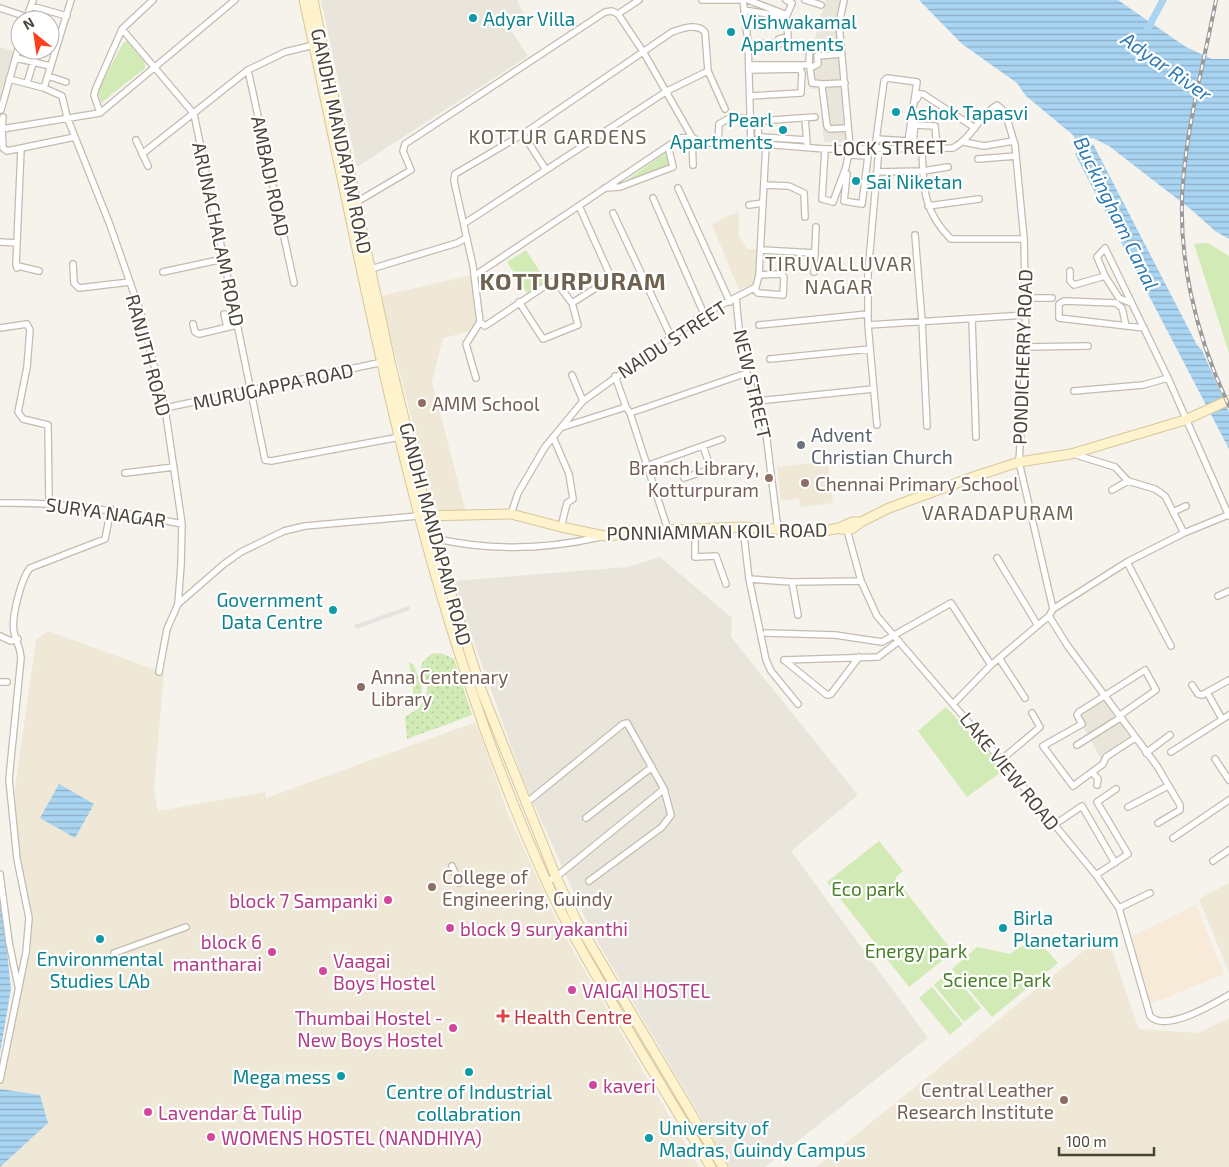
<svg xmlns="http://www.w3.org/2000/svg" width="1229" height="1167" font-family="'Exo 2',sans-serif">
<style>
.residential{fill:#eae5da}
.commercial{fill:#f7ead8}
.education{fill:#efe8d6}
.grass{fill:url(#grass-dots)}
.green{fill:#d2eab5}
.parking{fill:#e5e3e0}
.water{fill:url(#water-rules)}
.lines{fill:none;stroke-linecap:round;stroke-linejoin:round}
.canal{stroke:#a9d4f2;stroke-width:7}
.street-casing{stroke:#c2bbae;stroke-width:8}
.secondary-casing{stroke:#d6c79b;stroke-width:11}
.street{stroke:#fff;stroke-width:5.5}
.secondary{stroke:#fff3cd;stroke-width:9}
.rail-casing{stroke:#9a9a9a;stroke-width:4}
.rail{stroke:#fff;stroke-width:2;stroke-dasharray:5.5;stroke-linecap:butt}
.culture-dot{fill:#0f9aa8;stroke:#fff;stroke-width:2}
.education-dot{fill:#8d6e63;stroke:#fff;stroke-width:2}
.worship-dot{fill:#6b7280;stroke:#fff;stroke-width:2}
.hotel-dot{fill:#d1479c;stroke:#fff;stroke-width:2}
.health-dot{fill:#e0444e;stroke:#fff;stroke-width:2}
.labels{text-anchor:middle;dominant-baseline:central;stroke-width:4.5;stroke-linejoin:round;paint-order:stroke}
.culture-label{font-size:19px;fill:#0d838f;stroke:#fff;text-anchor:start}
.street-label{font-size:19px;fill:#4b4439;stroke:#fff}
.education-label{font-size:19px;fill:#785e54;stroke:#fff;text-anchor:start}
.worship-label{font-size:19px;fill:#5b616d;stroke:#fff;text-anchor:start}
.park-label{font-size:19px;fill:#4a7f2a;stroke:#fff}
.hotel-label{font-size:19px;fill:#b23c85;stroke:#fff;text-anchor:start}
.health-label{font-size:19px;fill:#be3a42;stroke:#fff;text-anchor:start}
.water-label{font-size:20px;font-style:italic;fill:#2e7ab2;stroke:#fff}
.neighbourhood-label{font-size:20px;letter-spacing:1px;fill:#6e6250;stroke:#fff}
.district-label{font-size:24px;font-weight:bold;letter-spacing:1px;fill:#6e6250;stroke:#fff}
</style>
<defs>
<pattern id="grass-dots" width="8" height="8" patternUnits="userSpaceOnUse" patternTransform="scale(1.25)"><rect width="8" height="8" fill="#d2eab5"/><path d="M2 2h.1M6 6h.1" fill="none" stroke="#b6ca9c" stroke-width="1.8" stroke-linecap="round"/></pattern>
<pattern id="water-rules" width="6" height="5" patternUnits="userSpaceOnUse" patternTransform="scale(1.25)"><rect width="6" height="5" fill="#a9d4f2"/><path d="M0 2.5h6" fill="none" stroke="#8caec5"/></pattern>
</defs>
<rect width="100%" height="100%" fill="#f6f3ec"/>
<!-- residential -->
<path class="residential" d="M321,0H517L525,17L511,30L528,56L357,167Z
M826,0H849L843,21L852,142H824L819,89H810L808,65H815V38Z
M0,47L19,53L4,112L0,111Z
M660,557L732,618L731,637L858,795L791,851L928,1038L765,1167H730L590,929L524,782L452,581L628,567Z
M1105,698L1134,744L1110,758L1104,764L1076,715Z"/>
<!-- commercial -->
<path class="commercial" d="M1196,905L1224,974L1148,1005L1132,936Z"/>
<!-- education -->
<path class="education" d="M739,212V236L748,249H757L756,282L739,290L712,225L729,215Z
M472,275L476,330L443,338L432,382L466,512L440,511L434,505L380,296Z
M828,461L833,503L800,507L799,498L781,501L777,467Z
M48,631L164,673L154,790L158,811L265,792L266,798L476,722L508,814L560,928L699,1167H0V1086L29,953L33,919L18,854L15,788L36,640Z
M1229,883V973L1199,899Z
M1106,933L1139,1029L1198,1033L1229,1018V1167H816Z"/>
<!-- grass -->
<path class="grass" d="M441,653L454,659L472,715L407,739L405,717L419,708L426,697L428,685L421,669L422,663L431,654Z
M409,662C415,665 414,666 416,671C422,684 426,692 415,704Z"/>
<!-- green -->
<path class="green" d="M127,41L145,63V68L101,103L98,90L123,43Z
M665,153L670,166L627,180Z
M1208,243L1229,256V353L1194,244Z
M526,250L546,281L527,293L507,262Z
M946,707L1004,770L967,797L918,731Z
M879,841L903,871L895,878L953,952L909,987L879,949L881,947L879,948L827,882Z
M1035,937L1058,963L992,1017L952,969L977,947L1010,954Z
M950,971L981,1008L964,1022L934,985Z
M932,987L963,1024L950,1035L919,998Z"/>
<!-- parking -->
<path class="parking" d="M409,606L410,610L356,629L354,625Z"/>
<!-- water -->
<path class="water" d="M919,0H1118L1186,47L1212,59H1229V239L1215,231L1193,211L1109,146L1093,138L1083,139L1087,147L1093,144L1197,345L1202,350L1229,412V449L1075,154L1081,150L1073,135L1026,96L1017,83L962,44Z
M59,784L94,804L75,838L40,818Z
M0,884L11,989L0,1053Z
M0,1089L40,1095L48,1123L0,1167Z"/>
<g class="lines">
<!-- canal -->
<path class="canal" d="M1147,30L1163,0"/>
<defs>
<path id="street" d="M702,0H743
M743,0L748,43L751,143
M748,0L787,15L792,3L786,0
M805,0L821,5
M31,6L67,16
M0,8L27,17
M744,10L786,17L788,37L779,39
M618,14L644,53L692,137L693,165
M618,14L639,0
M26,20L33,0
M828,21L839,24
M122,29L194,114L265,460L271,461L400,437
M748,43L810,44L809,63L807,65H749
M16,58L50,66
M248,70L294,283
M749,70L800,69L802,73L801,93L750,96
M48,76L66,82
M9,79L44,88L62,96L67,117L110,225L140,311L165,408L182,524L181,565L178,604L167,629L159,672
M27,83L37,50
M845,83L823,84L822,86L827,126L830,129L848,128
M823,84L812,83L810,68L818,64L817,56L842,54
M44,88L71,0
M917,99L919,94H923L975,128
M1,110L20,42
M100,113L94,95L96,88L122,29L153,0
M805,118L807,143
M915,125L935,126L937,148
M2,129L3,117
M523,134L546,170
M75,137L7,151L3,148L2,129L100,113L235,0
M877,139L908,141
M136,140L148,166
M806,140L760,137L758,134L759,121L815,117
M718,142L719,124L728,119L751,118
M964,142L984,146L1013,141
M875,148L884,81L887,78L917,82L907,148
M913,148L915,118
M922,148C923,186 923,212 951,239H1024
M21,149L16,265L17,268L18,266L39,271
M825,149L822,199L833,202L846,167L850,147L839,24L844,0
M142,154L248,70L285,52L314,45
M978,159L1016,156
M877,172L923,171L948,167
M847,174L844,201L862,204L868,156L850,155
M764,185L789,186L804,193L805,217
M605,188L620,187L673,167L668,146
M678,188L730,302
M653,198L704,314
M355,203L411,170L403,151L405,144L605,12L612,11L618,14
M749,205L763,203
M579,206L610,275L607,281L572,303L557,283L551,282L485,326L480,322L473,266L454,181L455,174L523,134L672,32C683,28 697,23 705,32L708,71L725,109
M928,206L979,199
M613,213L671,337
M465,223L667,91L708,71
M915,235L922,321L927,426
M0,242L17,243
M761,250L815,253
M73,264L74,283L79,288L130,282
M1070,271V281L1074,285L1105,276L1119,298L1131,303
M163,272L223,259
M361,272L457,243L466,238
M814,272L816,227
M474,276L680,138L692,137L701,143H751L825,149L953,148C972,138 979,116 997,105L1005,112L1015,145L1024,239L1026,347L1019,462L1053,609
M1105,276L1097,257L1105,248L1168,378L1229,516
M755,289L758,293L783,295L784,278L782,274L759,275
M736,298L740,339L747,373L766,433L778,530
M1026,298H1052
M519,302L543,339L578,325L572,303
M224,314L227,327
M972,319L976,437
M193,324L195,332L199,334L237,325
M759,325L868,314
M868,325L1025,315
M1126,326L1122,308L1116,303L1064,301L1059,304V318L1144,328
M0,328L27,324L30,330L27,367L18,412L23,419L48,425L49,502
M1026,347L1088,346
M770,359L870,349
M572,375L583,401
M615,376L626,407
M476,378L466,344L480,322
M1074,391L1143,385L1168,378
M757,401L873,389
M165,408L383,362
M630,413L668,530
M877,425L868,325V273L879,148
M563,427L626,407L630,413L747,373
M553,437L569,474L573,499L567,503L561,527
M1073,454L1115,467L1128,481L1155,489L1165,496L1184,533
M649,465L722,439
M125,473L174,467
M684,478L711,469L703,446
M1112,490L1128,481
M0,503C66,502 118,511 182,524
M1173,512L1186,506
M511,514L518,493L545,447L583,401L704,314L756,287L759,275L766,144
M743,527L749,579L766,660L771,671L798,704
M695,530V557L716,556L726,584
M847,530L861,581L877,616L1001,760L1096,875L1119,908L1150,1016C1166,1033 1213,1004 1229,995
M433,538C489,551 544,550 600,537
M997,558L1037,624
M1127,562L1171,646
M749,579L792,582L861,581
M792,582L798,615
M1218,596L1229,591
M178,604L224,564L241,552L284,531L305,526L418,516
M1049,616L1067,645L1157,766L1180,805V810L1158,823
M766,633L835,635L882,642L951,603L991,665
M0,636L11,641L18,639
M999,658L1025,698
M784,660L878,657L899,641
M784,660L827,695L831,694L859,657
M0,682H7
M1192,685L1198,694L1202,695L1229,680
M1208,694L1222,719
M954,703L991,665L1049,616L1053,609L1127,562L1184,533L1228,515
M1119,716L1156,690L1145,670L1079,712L1077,715L1082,724L1043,746L1073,786L1103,764L1106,757L1135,738
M1077,745L1120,718
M1171,752L1229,715
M1146,753L1170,735
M1215,759L1229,780
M1001,760L1040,727L1032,713
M1092,772L1098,779L1097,785
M525,804L623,724L627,723L664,789L671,815L662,827L589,881
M1128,807L1168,786
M586,818L652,767
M1054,825L1082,806L1115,863
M1173,838L1229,800
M1213,861L1229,850
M452,866L459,883
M0,874L9,942L18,986
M1096,875L1128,854L1097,802L1116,789
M546,882L556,877L664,789
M1119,908L1150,893
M114,953L186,927
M0,1080L26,952L29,918L17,859L9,779L21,658C20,644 16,643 14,632C11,618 21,579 30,568L105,539L111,509"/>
<path id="secondary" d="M304,0C370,299 419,605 548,885C567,927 591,966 614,1006C646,1060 678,1114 711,1167
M313,0L390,361L433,538L482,692L556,877L576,920L723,1167
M423,516L511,514L561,527L605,536L668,530L743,527L820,532L839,528L852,522H861
M841,529H852L861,522L889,508L976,476L1019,462L1071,454L1185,420L1229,400"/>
</defs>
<!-- street casing -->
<use href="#street" class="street-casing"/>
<!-- secondary casing -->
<use href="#secondary" class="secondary-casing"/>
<!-- street -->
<use href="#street" class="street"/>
<!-- secondary -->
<use href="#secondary" class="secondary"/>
<defs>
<path id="rail" d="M1216,0C1205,57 1190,113 1184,171C1175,251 1195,334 1229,406"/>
</defs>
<!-- rail casing -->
<use href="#rail" class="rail-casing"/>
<!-- rail -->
<use href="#rail" class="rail"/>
</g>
<!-- markers -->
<g class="culture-dot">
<circle cx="473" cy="18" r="5"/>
<circle cx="731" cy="32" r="5"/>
<circle cx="896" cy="112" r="5"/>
<circle cx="783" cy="130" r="5"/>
<circle cx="856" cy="181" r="5"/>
<circle cx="333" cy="610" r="5"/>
<circle cx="1003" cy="928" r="5"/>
<circle cx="100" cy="939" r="5"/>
<circle cx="469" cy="1072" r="5"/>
<circle cx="341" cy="1076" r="5"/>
<circle cx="649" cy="1138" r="5"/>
</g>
<g class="education-dot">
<circle cx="422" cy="403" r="5"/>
<circle cx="769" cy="478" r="5"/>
<circle cx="805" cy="483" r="5"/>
<circle cx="361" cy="687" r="5"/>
<circle cx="432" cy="887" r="5"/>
<circle cx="1064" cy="1100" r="5"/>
</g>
<circle class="worship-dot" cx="801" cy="445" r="5"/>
<g class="hotel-dot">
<circle cx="388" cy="900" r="5"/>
<circle cx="450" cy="928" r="5"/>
<circle cx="272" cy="952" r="5"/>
<circle cx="323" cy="971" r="5"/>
<circle cx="572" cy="990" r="5"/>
<circle cx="453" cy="1028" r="5"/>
<circle cx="593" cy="1085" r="5"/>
<circle cx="148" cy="1112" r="5"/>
<circle cx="211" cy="1137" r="5"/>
</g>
<path class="health-dot" d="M500.5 1008.5h5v5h5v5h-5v5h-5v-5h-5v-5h5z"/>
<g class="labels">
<!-- culture labels -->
<g class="culture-label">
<text x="483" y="18">Adyar Villa</text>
<text x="741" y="21">Vishwakamal<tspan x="741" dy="22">Apartments</tspan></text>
<text x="906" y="112">Ashok Tapasvi</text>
<text x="773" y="119" text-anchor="end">Pearl<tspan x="773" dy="22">Apartments</tspan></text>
<text x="866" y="181">Sai Niketan</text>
<text x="323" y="599" text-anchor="end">Government<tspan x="323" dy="22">Data Centre</tspan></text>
<text x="1013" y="917">Birla<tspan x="1013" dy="22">Planetarium</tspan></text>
<text x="100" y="958" text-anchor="middle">Environmental<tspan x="100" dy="22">Studies LAb</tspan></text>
<text x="331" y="1076" text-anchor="end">Mega mess</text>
<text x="469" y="1091" text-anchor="middle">Centre of Industrial<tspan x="469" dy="22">collabration</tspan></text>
<text x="659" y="1127">University of<tspan x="659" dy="22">Madras, Guindy Campus</tspan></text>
</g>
<!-- street labels -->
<g class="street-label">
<text transform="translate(342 141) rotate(78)">GANDHI MANDAPAM ROAD</text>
<text transform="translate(890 147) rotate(-1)">LOCK STREET</text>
<text transform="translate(271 176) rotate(78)">AMBADI ROAD</text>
<text transform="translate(219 234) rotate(78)">ARUNACHALAM ROAD</text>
<text transform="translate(672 339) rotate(-33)">NAIDU STREET</text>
<text transform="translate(149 355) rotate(75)">RANJITH ROAD</text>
<text transform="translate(1022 357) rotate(-88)">PONDICHERRY ROAD</text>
<text transform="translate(753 384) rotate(77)">NEW STREET</text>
<text transform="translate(273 386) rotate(-12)">MURUGAPPA ROAD</text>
<text transform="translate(106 512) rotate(8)">SURYA NAGAR</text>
<text transform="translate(717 531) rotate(-1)">PONNIAMMAN KOIL ROAD</text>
<text transform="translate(436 534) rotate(75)">GANDHI MANDAPAM ROAD</text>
<text transform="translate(1010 771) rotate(51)">LAKE VIEW ROAD</text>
</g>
<!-- education labels -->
<g class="education-label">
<text x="432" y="403">AMM School</text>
<text x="759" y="467" text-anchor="end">Branch Library,<tspan x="759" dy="22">Kotturpuram</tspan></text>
<text x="815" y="483">Chennai Primary School</text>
<text x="371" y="676">Anna Centenary<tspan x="371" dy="22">Library</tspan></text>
<text x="442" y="876">College of<tspan x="442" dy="22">Engineering, Guindy</tspan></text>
<text x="1054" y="1089" text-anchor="end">Central Leather<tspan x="1054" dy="22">Research Institute</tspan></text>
</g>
<!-- worship labels -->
<g class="worship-label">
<text x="811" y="434">Advent<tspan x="811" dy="22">Christian Church</tspan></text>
</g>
<!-- park labels -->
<g class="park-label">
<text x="868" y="888">Eco park</text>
<text x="916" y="950">Energy park</text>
<text x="997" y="979">Science Park</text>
</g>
<!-- hotel labels -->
<g class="hotel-label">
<text x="378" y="900" text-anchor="end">block 7 Sampanki</text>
<text x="460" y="928">block 9 suryakanthi</text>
<text x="262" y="941" text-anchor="end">block 6<tspan x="262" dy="22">mantharai</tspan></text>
<text x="333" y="960">Vaagai<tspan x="333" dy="22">Boys Hostel</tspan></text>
<text x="582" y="990">VAIGAI HOSTEL</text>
<text x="443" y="1017" text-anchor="end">Thumbai Hostel -<tspan x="443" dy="22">New Boys Hostel</tspan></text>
<text x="603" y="1085">kaveri</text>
<text x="158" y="1112">Lavendar &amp; Tulip</text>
<text x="221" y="1137">WOMENS HOSTEL (NANDHIYA)</text>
</g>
<!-- health labels -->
<g class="health-label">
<text x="514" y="1016">Health Centre</text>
</g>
<!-- water labels -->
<g class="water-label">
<text transform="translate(1167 66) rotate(35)">Adyar River</text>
<text transform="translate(1117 213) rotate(64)">Buckingham Canal</text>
</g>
<!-- neighbourhood labels -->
<g class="neighbourhood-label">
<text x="558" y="136">KOTTUR GARDENS</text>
<text x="839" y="263">TIRUVALLUVAR<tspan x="839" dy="23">NAGAR</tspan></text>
<text x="998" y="512">VARADAPURAM</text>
</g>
<!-- district labels -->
<g class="district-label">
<text x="573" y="280">KOTTURPURAM</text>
</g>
</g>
<!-- north arrow -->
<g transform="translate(35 35) rotate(330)"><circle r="24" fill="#ffffff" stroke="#b7b4b0"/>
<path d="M0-4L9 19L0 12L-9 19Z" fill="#fc3f1d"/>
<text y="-8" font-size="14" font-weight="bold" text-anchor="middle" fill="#4b4439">N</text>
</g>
<!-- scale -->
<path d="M1059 1147v8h95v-8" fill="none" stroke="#4b4439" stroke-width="2.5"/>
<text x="1066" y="1147" font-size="15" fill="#4b4439" stroke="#ffffff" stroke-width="4" paint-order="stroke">100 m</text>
</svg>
